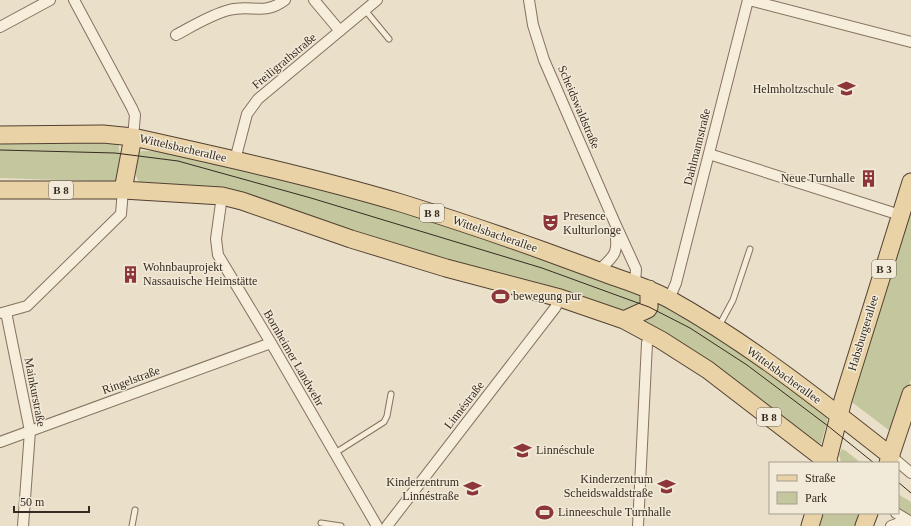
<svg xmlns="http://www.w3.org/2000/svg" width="911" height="526" font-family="'Times New Roman',serif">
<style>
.green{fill:#c4c79e}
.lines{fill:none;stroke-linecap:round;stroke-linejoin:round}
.lane-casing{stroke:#85725f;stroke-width:7}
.street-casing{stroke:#85725f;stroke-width:12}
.primary-casing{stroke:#534133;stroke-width:19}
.lane{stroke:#f6eddb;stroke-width:5}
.street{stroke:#f6eddb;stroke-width:10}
.primary{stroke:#e9d2a5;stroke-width:17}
.tram{stroke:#372b21;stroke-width:1}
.labels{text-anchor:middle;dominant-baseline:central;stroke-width:3;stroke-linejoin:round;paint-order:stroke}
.shield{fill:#f2ead8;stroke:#6f6458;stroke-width:1}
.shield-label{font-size:11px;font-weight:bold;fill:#372b21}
.street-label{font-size:12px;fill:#372b21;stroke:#f2ead8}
.poi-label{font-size:12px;fill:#372b21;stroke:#f2ead8;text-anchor:start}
</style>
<rect width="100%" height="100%" fill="#eadfc9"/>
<!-- green -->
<path class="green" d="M61,141L118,143L121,161L120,182L0,178V142Z
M142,151H156L223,162L385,203L641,293L643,300L640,306L624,313L589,298L537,285L339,230L141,184C132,175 136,164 139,153Z
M911,206V379L907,393L890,431L849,400Z
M654,300L720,337L827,415V422L821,444H817L638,320Z
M842,449L846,451L861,463H841L839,454Z
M898,494L911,502V519L898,512Z
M820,513H860L856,526H816Z"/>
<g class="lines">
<defs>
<path id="lane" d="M365,10L389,39
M719,326L733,300L750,249
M335,453L384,422L387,416L391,394
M321,523L341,526
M132,526L135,510"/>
<path id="street" d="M74,0L132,108L135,115L133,137
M314,0L340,31
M529,0L533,25L544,60L614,221L636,269L635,284
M749,0L911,42
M0,27L50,0
M176,35C193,26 210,15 229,10C251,4 264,16 285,0
M709,154L900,215
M235,160L247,114L258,99L377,0
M222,196L216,239L218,255L271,343L377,526
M598,271C614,256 619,254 615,231
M669,299L676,283L748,0
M6,312L30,431L23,526
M2,313L27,306L121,214L123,190
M0,442L271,343
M891,456L911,473
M896,513L911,522
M387,526L555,308L560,298
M638,526L647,343L651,334
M891,526L907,520"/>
<path id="primary" d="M0,135L103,134L133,137C223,157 313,177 401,203C449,218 497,234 544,251C568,260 591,268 615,277C633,283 652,290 669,299C748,343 820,400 891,456
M0,190H123L222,196L242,201L351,239L446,268L560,298L624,320L661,340L708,370L829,463
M123,190L133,137
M624,320L648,309L649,307V289
M827,463L843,400L911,182
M888,463L911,394
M810,526L814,513
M864,526L869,513"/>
</defs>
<!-- lane casing -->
<use href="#lane" class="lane-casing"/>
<!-- street casing -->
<use href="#street" class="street-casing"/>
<!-- primary casing -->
<use href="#primary" class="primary-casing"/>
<!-- lane -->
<use href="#lane" class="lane"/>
<!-- street -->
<use href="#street" class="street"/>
<!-- primary -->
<use href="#primary" class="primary"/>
<!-- tram -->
<path class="tram" d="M0,150L115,153L178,161L311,198L542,268L649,307L690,328L747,365L828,426L874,463
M898,482L911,493"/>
</g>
<!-- icons -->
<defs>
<symbol id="school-bare" viewBox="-9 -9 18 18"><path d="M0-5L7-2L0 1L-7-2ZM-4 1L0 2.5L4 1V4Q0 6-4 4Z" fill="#8d3639" stroke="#f2ead8" stroke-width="2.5" paint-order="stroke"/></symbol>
<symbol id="building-bare" viewBox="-9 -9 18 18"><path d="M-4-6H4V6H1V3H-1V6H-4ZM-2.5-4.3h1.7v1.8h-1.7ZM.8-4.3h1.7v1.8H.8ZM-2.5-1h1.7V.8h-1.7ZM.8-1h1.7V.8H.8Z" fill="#8d3639" stroke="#f2ead8" stroke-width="2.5" paint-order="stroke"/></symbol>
<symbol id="theatre-bare" viewBox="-9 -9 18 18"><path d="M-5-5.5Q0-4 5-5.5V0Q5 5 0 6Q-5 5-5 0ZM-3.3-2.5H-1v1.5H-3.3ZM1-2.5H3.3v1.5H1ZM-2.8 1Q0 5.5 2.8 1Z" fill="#8d3639" stroke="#f2ead8" stroke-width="2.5" paint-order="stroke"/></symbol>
<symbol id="stadium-bare" viewBox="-9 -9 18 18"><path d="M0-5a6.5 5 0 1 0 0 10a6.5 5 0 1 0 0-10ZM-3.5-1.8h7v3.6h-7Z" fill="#8d3639" stroke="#f2ead8" stroke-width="2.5" paint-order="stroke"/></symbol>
</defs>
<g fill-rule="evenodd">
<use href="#school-bare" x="834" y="76" width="25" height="25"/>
<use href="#building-bare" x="856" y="166" width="25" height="25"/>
<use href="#theatre-bare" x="538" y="210" width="25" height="25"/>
<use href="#building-bare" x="118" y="262" width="25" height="25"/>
<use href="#stadium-bare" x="488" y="284" width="25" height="25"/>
<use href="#school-bare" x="510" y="438" width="25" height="25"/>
<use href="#school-bare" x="654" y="474" width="25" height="25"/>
<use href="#school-bare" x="460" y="476" width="25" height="25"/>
<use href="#stadium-bare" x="532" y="500" width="25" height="25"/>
</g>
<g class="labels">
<!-- shield labels -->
<g class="shield">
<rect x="49" y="181" width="24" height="18" rx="3"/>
<rect x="420" y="204" width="24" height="18" rx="3"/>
<rect x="872" y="260" width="24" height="18" rx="3"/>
<rect x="757" y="408" width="24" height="18" rx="3"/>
</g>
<g class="shield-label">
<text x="61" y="190">B 8</text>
<text x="432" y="213">B 8</text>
<text x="884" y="269">B 3</text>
<text x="769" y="417">B 8</text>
</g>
<!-- street labels -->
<g class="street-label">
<text transform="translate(284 61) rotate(-40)">Freiligrathstraße</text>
<text transform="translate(579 107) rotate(67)">Scheidswaldstraße</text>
<text transform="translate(697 147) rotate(-76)">Dahlmannstraße</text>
<text transform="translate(183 148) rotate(13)">Wittelsbacherallee</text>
<text transform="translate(495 234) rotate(19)">Wittelsbacherallee</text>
<text transform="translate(863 333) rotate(-73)">Habsburgerallee</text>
<text transform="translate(294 358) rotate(60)">Bornheimer Landwehr</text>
<text transform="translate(784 375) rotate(36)">Wittelsbacherallee</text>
<text transform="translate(131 380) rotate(-20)">Ringelstraße</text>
<text transform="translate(35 392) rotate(79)">Mainkurstraße</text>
<text transform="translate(464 405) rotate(-52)">Linnéstraße</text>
</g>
<!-- poi labels -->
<g class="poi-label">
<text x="834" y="89" text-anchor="end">Helmholtzschule</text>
<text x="855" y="178" text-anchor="end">Neue Turnhalle</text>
<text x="563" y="216">Presence<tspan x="563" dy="14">Kulturlonge</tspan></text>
<text x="143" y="267">Wohnbauprojekt<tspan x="143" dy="14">Nassauische Heimstätte</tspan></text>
<text x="513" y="296">bewegung pur</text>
<text x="536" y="450">Linnéschule</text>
<text x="653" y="479" text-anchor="end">Kinderzentrum<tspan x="653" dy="14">Scheidswaldstraße</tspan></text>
<text x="459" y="482" text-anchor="end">Kinderzentrum<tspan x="459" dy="14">Linnéstraße</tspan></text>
<text x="558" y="512">Linneeschule Turnhalle</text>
</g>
</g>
<!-- legend -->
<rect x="769" y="462" width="130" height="52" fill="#f2ead8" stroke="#a79e8f"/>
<rect x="777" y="475" width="20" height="6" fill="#e9d2a5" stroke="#a79e8f"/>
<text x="805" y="482" font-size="12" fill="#372b21">Straße</text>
<rect x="777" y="492" width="20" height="12" fill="#c4c79e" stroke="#a79e8f"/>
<text x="805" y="502" font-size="12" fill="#372b21">Park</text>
<!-- scale -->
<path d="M14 506v6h75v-6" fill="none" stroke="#372b21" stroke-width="2"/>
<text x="20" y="506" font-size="12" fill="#372b21" stroke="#f2ead8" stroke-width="3" paint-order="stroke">50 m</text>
</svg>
